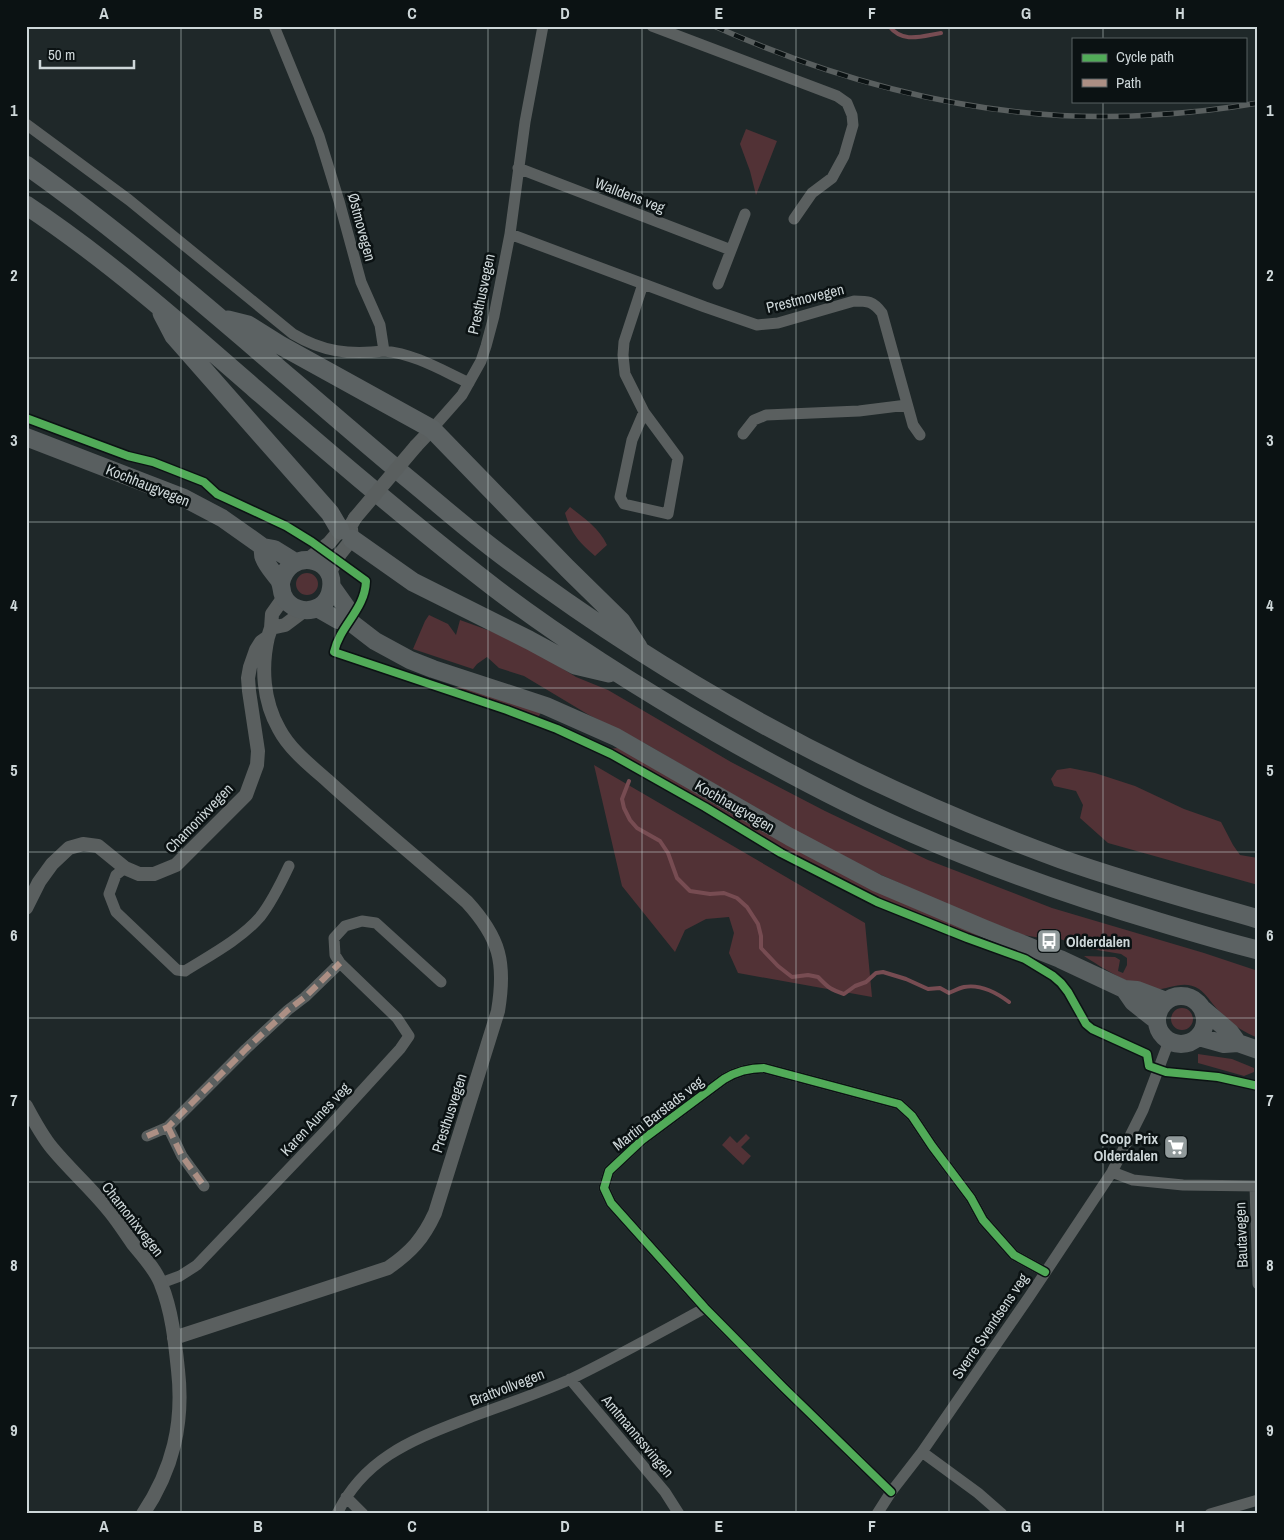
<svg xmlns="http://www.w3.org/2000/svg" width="1284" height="1540" font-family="'Archivo Narrow',sans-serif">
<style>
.green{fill:#523236}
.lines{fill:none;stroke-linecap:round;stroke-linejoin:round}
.stream{stroke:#774c52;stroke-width:4}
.minor{stroke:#5a5f5f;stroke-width:11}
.tertiary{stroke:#5a5f5f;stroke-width:14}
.primary{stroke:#595f60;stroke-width:18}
.trunk{stroke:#5c6263;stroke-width:19}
.rail-casing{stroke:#595f5f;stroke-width:5.5}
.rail{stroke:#0b1213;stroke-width:4;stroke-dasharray:11;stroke-linecap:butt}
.tertiary-bridge{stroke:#5a5f5f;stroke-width:14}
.quiet{stroke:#ac8f84;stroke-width:6;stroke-dasharray:12 6;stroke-linecap:butt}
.cycleway-casing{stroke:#0b1213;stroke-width:11}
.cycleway{stroke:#51ab58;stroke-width:8}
.grid{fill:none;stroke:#ced7d9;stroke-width:1;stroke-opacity:0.55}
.labels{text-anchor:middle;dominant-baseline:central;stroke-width:5;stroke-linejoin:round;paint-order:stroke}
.street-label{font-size:15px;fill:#ced7d9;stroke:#0b1213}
.poi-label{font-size:15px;font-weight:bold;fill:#ced7d9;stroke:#0b1213;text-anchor:start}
.neatline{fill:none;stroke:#ced7d9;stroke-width:2}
.grid-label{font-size:16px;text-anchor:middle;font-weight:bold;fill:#ced7d9}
</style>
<rect width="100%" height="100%" fill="#1f2829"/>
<!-- green -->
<path class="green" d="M746,129L777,141L756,195L750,171L740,144Z
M570,507C584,518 599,528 607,545L595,556C580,543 571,534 565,513Z
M296 584a11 11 0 1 1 22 0a11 11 0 1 1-22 0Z
M429,615L448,624L456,635L460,620L496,633L534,651L576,677L608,690L731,762L825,811L928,860L1052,908L1204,953L1258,971V1038C1241,1031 1229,1022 1217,1009C1211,1002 1206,994 1199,989C1182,978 1167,992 1150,989C1131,986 1101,967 1084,956L1115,957L1120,960L1118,971L1123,973L1127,965V958L1121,954L1085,948L1049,935L1041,938L1023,935L940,902L875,872L799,833L646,744L589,715L524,676L499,668L487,657L477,664L473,669L413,649L425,621Z
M450,687H466L541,712L538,718Z
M618,748L969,930L992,945C939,925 887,904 836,878C758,838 684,790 608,749Z
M594,765L865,923L872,997L738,973L729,953L734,933L729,917L706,919L685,930L675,952L622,886Z
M1070,768L1095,773L1135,786L1184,809L1221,822L1233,845L1240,855L1258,858V885L1108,843L1080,818L1083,805L1076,791L1054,786L1051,779L1057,770Z
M1171 1019a11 11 0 1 1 22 0a11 11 0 1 1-22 0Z
M1198,1054L1232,1059L1254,1068V1072L1244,1076L1198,1063Z
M746,1134L750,1138L741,1147L751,1156L743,1165L722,1145L730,1136L737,1143Z"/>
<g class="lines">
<!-- stream -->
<path class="stream" d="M889,26C903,44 922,36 941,33
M629,781L622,799L624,808L630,820L637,828L660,841L668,853L677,878L690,891L710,894L724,893L737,898L747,907L758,924L761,936V948L778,966L792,977L808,975L818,977C828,987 829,989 844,994L855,986L866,982L876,973L883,972L906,979L928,989L940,988L949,993C954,991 959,988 964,987C980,984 997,993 1009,1002"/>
<!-- minor -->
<path class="minor" d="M274,26L319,136L339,201L361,282L380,325L384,351C415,354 441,370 469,383
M652,26L837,96L847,103L852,115L853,125L844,156L832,178L812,193L794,219
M26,124L129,200L293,334C323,352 349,355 384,351
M518,168L731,250
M510,234L705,307L757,325L778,323L854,301C868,301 873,301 882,313L913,425L920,435
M643,284L624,342L623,355L625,374L644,412L678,458L668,514L624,504L620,497L632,440L644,412
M718,284L745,214
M432,429L462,395L481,361L486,346L494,316L510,234L525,122L543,26
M743,434L754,420L766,415L859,411L907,405
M125,868L116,875L109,894L116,912L177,970L185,971C209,956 241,939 260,917C272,902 281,883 289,866
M168,1127L182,1156L204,1186
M147,1136L168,1127L246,1049L288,1010L305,997L340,963
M1112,1172L1133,1180L1183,1185L1258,1186
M1255,1186L1258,1284
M161,1283L180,1276L197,1265L327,1129L400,1049L409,1036L397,1018L340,963L335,955L334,938L345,926L362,921L376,923L441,982
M570,1379L665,1492L679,1514
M922,1452L978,1493L1002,1514
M891,1492L784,1388L705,1308L611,1203L604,1188L609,1171L642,1140L724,1079C737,1071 749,1068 764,1068L899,1104L912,1116L932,1146L971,1198L983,1220L1014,1255L1045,1272
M346,1497L363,1514
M337,1514C363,1460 409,1441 461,1421C497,1407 535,1395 571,1379C616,1357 661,1332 705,1308
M877,1514L891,1492L922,1452L1029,1297L1112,1172L1143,1110L1169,1041
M1210,1514L1258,1500"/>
<!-- tertiary -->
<path class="tertiary" d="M416,446L432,429
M307,560L329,543L340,530L351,525L355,518
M329,574L340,554L352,539L351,529
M271,628L285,625L305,610
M26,908L39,882L52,864L69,848L83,844L98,846L125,868L139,874H154L176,865L246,795L257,765L258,751L249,691L248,678L250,667L256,650L261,642L268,637L271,628L272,614L284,597
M26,1106C34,1121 42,1136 52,1148C71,1171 93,1190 111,1213C119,1223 126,1234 133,1244C143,1256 156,1270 161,1284C172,1311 175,1341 178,1370C184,1423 173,1469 143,1514
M174,1338L388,1268C411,1252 423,1239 435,1213L498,1011C506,963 500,938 467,902C421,861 374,823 329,782C311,766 290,750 279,729C263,701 261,667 268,637"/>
<!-- primary -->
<path class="primary" d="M26,437L184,498L222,518L263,547L274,549L295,562
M263,547C263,550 262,555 264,558C267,566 274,573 279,580C282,585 281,590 283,595C289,609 306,614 319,607C326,603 330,596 331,588C336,556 288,548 281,583
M332,587L349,611V621
M317,608L338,620L349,621L375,641L410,660L433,669L546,706L616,737L790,837L877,883L983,928L1060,959L1124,989L1137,990L1166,1001
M1124,989L1133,1002L1157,1021
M1157 1020a24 24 0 1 1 48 0a24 24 0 1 1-48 0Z
M1203,1009L1230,1032L1238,1043
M1199,1037L1224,1044L1238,1043L1258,1050"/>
<!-- trunk -->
<path class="trunk" d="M26,165C160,260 280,372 406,477C438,503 469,531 503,556C673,684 861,786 1061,859C1126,882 1192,900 1258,919
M26,205C107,259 181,324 254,388C333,457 413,525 496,589C566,642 641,689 717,733C780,769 844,804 912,833C992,868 1075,897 1159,922C1192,932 1225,942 1258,950
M162,313L174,336L330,513L340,530
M228,320L248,325L280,345L432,429L567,568L621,621L638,647
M352,539L413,582L529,640L575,665L609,673"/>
<defs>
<path id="rail" d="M714,26C853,88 999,125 1152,115C1188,113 1223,109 1258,103"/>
</defs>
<!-- rail casing -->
<use href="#rail" class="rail-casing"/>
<!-- rail -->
<use href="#rail" class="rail"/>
<!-- tertiary-bridge -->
<path class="tertiary-bridge" d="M355,518L416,446"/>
<!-- quiet -->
<path class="quiet" d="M168,1127L182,1156L204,1186
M147,1136L168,1127L246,1049L288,1010L305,997L340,963"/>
<defs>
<path id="cycleway" d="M26,418L128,456L153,462L204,482L217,494L286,526L312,542L366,581C365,610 340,625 334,652L507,710L557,729L611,754L705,807L781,853L877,902L967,938L1025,959L1053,976L1061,983L1068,992L1086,1024L1092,1029L1147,1054L1149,1066L1166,1072L1218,1077L1258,1086
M891,1492L784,1388L705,1308L611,1203L604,1188L609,1171L642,1140L724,1079C737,1071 749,1068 764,1068L899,1104L912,1116L932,1146L971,1198L983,1220L1014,1255L1045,1272"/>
</defs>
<!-- cycleway casing -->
<use href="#cycleway" class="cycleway-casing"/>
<!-- cycleway -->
<use href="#cycleway" class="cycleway"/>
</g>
<!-- grid -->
<path class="grid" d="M181,26V1514M335,26V1514M488,26V1514M642,26V1514M796,26V1514M949,26V1514M1103,26V39M1103,101V1514M26,192H1258M26,358H1258M26,522H1258M26,688H1258M26,852H1258M26,1018H1258M26,1182H1258M26,1348H1258"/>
<!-- icons -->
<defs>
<symbol id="bus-square" viewBox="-11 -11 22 22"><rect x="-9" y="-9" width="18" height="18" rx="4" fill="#919a9b" stroke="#0b1213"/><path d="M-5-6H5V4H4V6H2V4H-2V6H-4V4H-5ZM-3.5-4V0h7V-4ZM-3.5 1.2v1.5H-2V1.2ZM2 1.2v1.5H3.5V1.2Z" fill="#fff"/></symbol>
<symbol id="supermarket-square" viewBox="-11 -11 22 22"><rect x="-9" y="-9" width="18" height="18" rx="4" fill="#919a9b" stroke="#0b1213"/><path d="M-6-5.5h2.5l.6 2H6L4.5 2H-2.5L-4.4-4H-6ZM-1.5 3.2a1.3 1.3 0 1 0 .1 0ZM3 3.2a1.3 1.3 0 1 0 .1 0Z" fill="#fff"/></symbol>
</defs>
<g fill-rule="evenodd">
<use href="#bus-square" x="1035" y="927" width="28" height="28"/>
<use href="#supermarket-square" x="1162" y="1133" width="28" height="28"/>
</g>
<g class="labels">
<!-- street labels -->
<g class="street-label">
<text transform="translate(630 195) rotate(21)">Walldens veg</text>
<text transform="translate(362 227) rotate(75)">Østmovegen</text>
<text transform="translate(481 294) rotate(-78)">Presthusvegen</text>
<text transform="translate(805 298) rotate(-14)">Prestmovegen</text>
<text transform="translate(148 485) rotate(22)">Kochhaugvegen</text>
<text transform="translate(735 806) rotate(30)">Kochhaugvegen</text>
<text transform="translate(199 818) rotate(-46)">Chamonixvegen</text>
<text transform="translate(449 1113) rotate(-72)">Presthusvegen</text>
<text transform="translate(658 1113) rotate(-38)">Martin Barstads veg</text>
<text transform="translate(315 1119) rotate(-47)">Karen Aunes veg</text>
<text transform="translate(133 1219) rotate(52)">Chamonixvegen</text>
<text transform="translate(1241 1235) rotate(-92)">Bautavegen</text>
<text transform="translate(990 1326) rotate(-56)">Sverre Svendsens veg</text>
<text transform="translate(507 1387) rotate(-21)">Brattvollvegen</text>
<text transform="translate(638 1436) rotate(50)">Amtmannssvingen</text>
</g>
<!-- poi labels -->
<g class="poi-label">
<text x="1066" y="941">Olderdalen</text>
<text x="1158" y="1138" text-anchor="end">Coop Prix<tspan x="1158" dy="17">Olderdalen</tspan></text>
</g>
</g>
<!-- border -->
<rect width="1284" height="1540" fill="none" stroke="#0b1213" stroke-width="55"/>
<!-- legend -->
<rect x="1072" y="38" width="175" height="65" fill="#0b1213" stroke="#596162"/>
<rect x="1082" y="54" width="25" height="8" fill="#51ab58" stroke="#596162"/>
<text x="1116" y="62" font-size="15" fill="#ced7d9">Cycle path</text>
<rect x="1082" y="79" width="25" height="8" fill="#ac8f84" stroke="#596162"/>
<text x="1116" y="88" font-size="15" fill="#ced7d9">Path</text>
<!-- scale -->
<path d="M40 60v8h94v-8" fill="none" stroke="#ced7d9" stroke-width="2.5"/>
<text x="48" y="60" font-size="15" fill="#ced7d9" stroke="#0b1213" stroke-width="4" paint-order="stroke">50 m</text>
<rect x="28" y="28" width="1228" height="1484" class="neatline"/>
<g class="grid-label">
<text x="104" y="19">A</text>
<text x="258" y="19">B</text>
<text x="412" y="19">C</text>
<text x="565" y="19">D</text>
<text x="719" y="19">E</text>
<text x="872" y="19">F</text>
<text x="1026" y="19">G</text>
<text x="1180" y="19">H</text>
<text x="14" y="116">1</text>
<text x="1270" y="116">1</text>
<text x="14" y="281">2</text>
<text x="1270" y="281">2</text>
<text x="14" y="446">3</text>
<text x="1270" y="446">3</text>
<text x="14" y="611">4</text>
<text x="1270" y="611">4</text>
<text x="14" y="776">5</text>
<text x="1270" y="776">5</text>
<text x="14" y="941">6</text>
<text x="1270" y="941">6</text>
<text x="14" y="1106">7</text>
<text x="1270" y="1106">7</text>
<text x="14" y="1271">8</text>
<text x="1270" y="1271">8</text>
<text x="14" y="1436">9</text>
<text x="1270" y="1436">9</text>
<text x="104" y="1532">A</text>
<text x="258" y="1532">B</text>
<text x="412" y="1532">C</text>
<text x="565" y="1532">D</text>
<text x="719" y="1532">E</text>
<text x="872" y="1532">F</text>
<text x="1026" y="1532">G</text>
<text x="1180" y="1532">H</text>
</g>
</svg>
